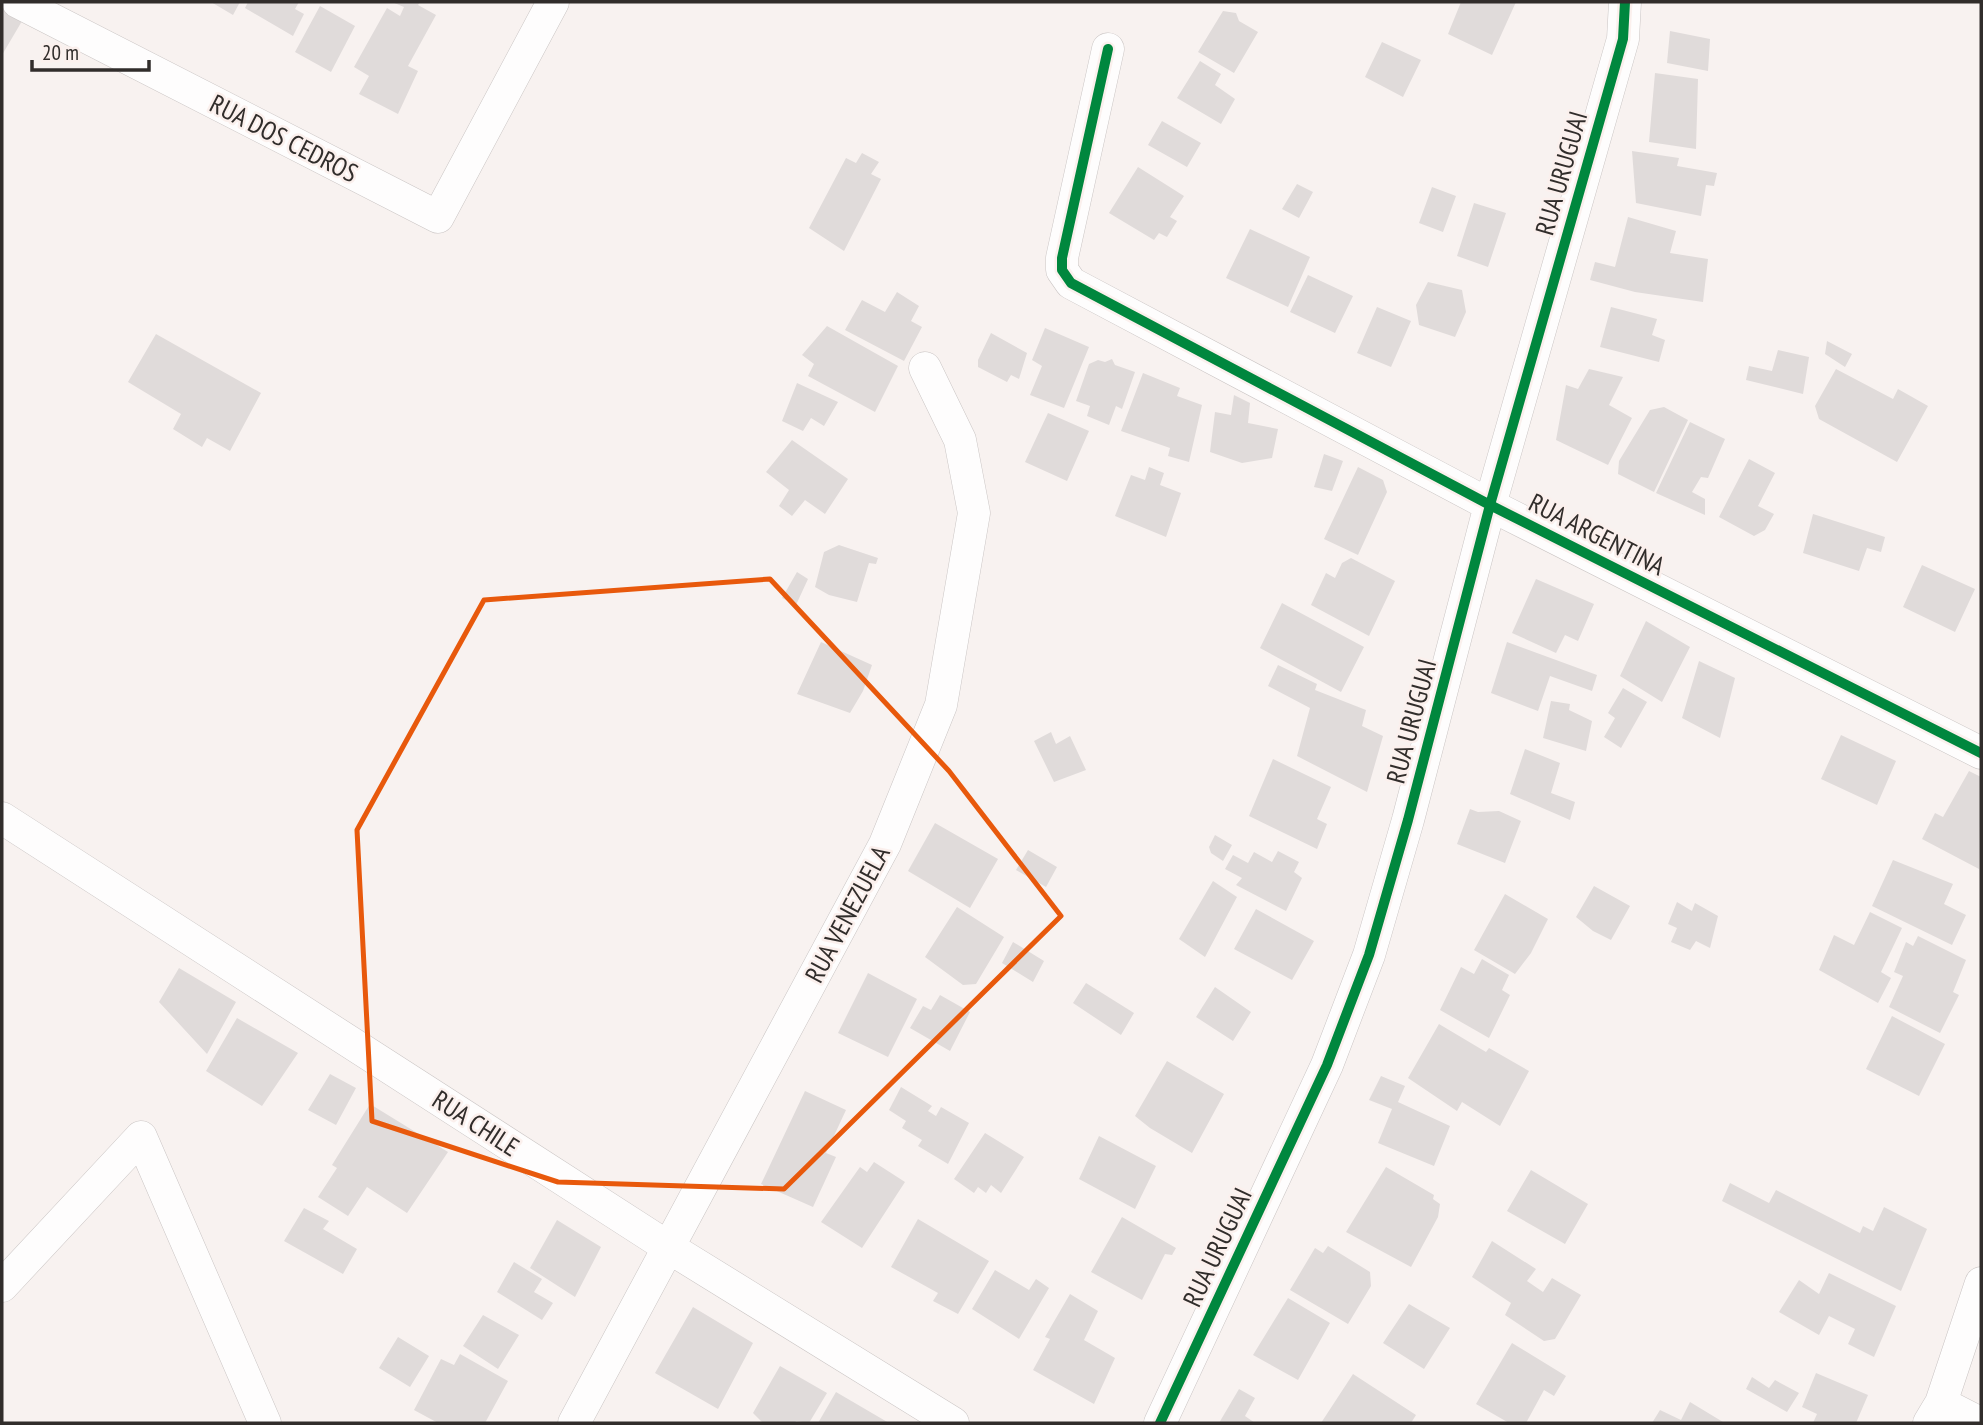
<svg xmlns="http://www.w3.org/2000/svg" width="1983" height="1425" font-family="'PT Sans Narrow',sans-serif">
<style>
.building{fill:#e0dbda}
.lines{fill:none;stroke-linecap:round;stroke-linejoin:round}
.minor-casing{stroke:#cac5c4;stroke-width:33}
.minor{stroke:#fefdfd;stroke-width:32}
.cycleway-casing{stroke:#fbf0ed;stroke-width:15}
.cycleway{stroke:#00873e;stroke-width:10}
.marked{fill:none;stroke:#e8590c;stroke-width:5;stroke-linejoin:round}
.labels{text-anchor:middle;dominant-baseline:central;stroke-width:5;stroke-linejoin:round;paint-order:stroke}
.street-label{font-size:26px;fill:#312d2b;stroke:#fbf0ed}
</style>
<rect width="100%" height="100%" fill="#f8f2f0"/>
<!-- building -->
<path class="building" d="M211,2H240L233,15Z
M248,2H299L295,9L304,14L293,36L245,8Z
M392,2H420L418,5L436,15L408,66L418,71L398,114L359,94L369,76L354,67L387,8L400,16L404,7Z
M1461,2H1516L1492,55L1448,34Z
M2,4L25,16L2,55Z
M320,6L355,26L331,72L295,52Z
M1223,11L1236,13L1239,21L1258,32L1234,73L1198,52Z
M1670,31L1710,39L1708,71L1667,63Z
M1382,42L1421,60L1403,97L1365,77Z
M1200,61L1221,74L1215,85L1235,99L1221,124L1177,98Z
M1655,73L1698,79L1696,149L1649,142Z
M1162,121L1201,143L1187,167L1148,145Z
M1632,151L1679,158L1677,166L1717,173L1714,186L1706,185L1701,216L1636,203Z
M862,153L879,162L871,174L881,179L844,251L809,228L846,158L856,163Z
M1138,167L1184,196L1170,217L1177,221L1167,237L1159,233L1154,240L1109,213Z
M1297,184L1313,192L1299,218L1282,209Z
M1432,187L1456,196L1443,232L1419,223Z
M1474,203L1506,213L1488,267L1457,256Z
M1628,217L1676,231L1670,253L1708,259L1703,302L1635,292L1590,280L1595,262L1615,267Z
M1250,229L1310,257L1288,307L1226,278Z
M1308,275L1353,296L1335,333L1290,312Z
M1428,282L1462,290L1466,312L1455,337L1419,325L1416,305Z
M897,292L919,306L911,321L922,327L904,361L845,330L862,300L885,312Z
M1377,307L1411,321L1391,367L1357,353Z
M1611,307L1657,319L1652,335L1665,340L1659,362L1600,347Z
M827,326L898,366L875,412L808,376L814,364L802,355Z
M1045,328L1089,347L1064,408L1030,395L1042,366L1032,360Z
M991,333L1027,353L1019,379L1011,375L1007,382L978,367V360Z
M156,334L261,393L230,451L207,438L202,447L173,429L181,414L128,382Z
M1827,341L1852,354L1845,367L1825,354Z
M1778,350L1809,357L1803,394L1746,380L1749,366L1772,371Z
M1112,359L1115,365L1135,372L1122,409L1116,406L1109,425L1087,416L1090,406L1076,401L1089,364L1098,360L1105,362Z
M1589,369L1623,377L1609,405L1632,418L1608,465L1556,440L1566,385L1578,389Z
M1836,369L1893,399L1898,389L1928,406L1897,462L1819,419L1815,406Z
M1143,373L1180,388L1177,396L1202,405L1189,462L1168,456L1170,448L1121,431Z
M797,383L838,402L824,426L811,418L803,431L782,421Z
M1234,395L1250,403L1248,423L1278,429L1272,458L1242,463L1210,452L1215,412L1231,415Z
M1664,407L1688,420L1654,492L1618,474L1619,461L1650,410Z
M1048,413L1089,431L1067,481L1025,462Z
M1690,422L1725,439L1708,478L1701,477L1692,492L1705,499V515L1656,493Z
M792,440L848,479L825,514L805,500L792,516L779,506L789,490L766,472Z
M1324,454L1343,461L1332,491L1314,487Z
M1749,459L1775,473L1758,506L1774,514L1765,530L1754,536L1719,517Z
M1149,467L1164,473L1160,485L1181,493L1166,537L1115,516L1131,475L1145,480Z
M1358,467L1383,480L1387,492L1358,555L1324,539Z
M1813,514L1885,537L1881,552L1867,548L1859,571L1803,553Z
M839,545L878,558L876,564L869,563L857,602L829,595L815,587L824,552Z
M1351,558L1395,581L1369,636L1311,605L1326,573L1335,578L1342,563Z
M1922,565L1975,589L1955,632L1903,607Z
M797,572L808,579L796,605L782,598Z
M1536,579L1594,604L1578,641L1565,635L1556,653L1512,633Z
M1282,603L1364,647L1341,692L1260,648Z
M1646,621L1690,647L1662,702L1620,676Z
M821,642L872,665L863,691L850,713L797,694Z
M1507,642L1597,675L1592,691L1550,676L1538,711L1491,693Z
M1699,661L1735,678L1720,738L1682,718Z
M1278,665L1317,684L1315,690L1366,710L1362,726L1383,736L1367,792L1297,756L1310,708L1268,686Z
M1623,688L1647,702L1621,748L1604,737L1615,718L1608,713Z
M1551,701L1570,704L1569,710L1592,721L1586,751L1543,738Z
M1051,732L1056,744L1070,736L1086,770L1054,782L1034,741Z
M1841,735L1896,761L1877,805L1821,779Z
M1525,749L1560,763L1551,793L1575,802L1570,820L1510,794Z
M1273,759L1331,787L1317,819L1327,824L1317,849L1249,816Z
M1969,771L1981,777L1979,869L1922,839L1935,813L1943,817Z
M1470,809L1478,812L1499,811L1521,821L1505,863L1457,844Z
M935,823L998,859L970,908L908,871Z
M1215,835L1232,845L1223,861L1211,853L1209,847Z
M1028,850L1057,867L1046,887L1016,870Z
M1278,851L1299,862L1294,872L1302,878L1286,911L1236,885L1242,878L1225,869L1233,855L1248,863L1254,852L1272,862Z
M1893,860L1953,884L1944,904L1966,915L1952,945L1872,906Z
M1213,881L1237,897L1205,957L1179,939Z
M1594,886L1630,906L1611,940L1593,931L1576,917Z
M1505,894L1548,919L1531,953L1515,974L1474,950Z
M1677,902L1692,911L1695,903L1718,916L1710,948L1696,941L1690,950L1671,942L1677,928L1668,924Z
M957,907L1004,937L976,984L963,985L925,957Z
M1256,909L1314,941L1292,980L1234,949Z
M1870,912L1902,928L1881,972L1891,978L1878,1003L1819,970L1834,935L1854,945Z
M1918,936L1966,960L1953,992L1959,995L1940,1033L1889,1007L1903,976L1894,972L1906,942L1913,946Z
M1013,942L1044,961L1033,982L1002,963Z
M1482,959L1509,975L1502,990L1510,995L1489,1038L1440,1010L1461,967L1474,974Z
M179,968L236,1002L207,1054L159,1002Z
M868,973L917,999L888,1057L838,1033Z
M1086,983L1134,1013L1121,1035L1073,1003Z
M1215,987L1251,1012L1233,1041L1196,1017Z
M940,995L970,1012L950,1051L910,1028L923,1006L931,1010Z
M1892,1016L1945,1044L1919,1096L1866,1069Z
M237,1018L298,1053L262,1106L206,1071Z
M1439,1024L1486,1052L1489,1048L1529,1071L1500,1126L1462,1102L1457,1111L1408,1078Z
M1167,1061L1224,1094L1192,1153L1150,1128L1135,1116Z
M330,1074L356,1088L336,1125L308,1110Z
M1381,1076L1405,1086L1398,1102L1450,1126L1434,1166L1378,1143L1392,1109L1369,1100Z
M901,1087L932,1106L928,1111L936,1116L941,1107L969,1123L948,1164L918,1146L922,1140L902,1128L906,1121L889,1110Z
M805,1091L846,1110L826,1153L836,1157L813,1207L761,1184Z
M370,1104L448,1152L407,1213L367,1187L348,1216L318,1197L337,1168L332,1165Z
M985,1133L1024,1157L1001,1193L991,1185L986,1193L978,1187L974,1193L954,1179Z
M1099,1136L1156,1166L1135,1209L1079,1179Z
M874,1162L905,1182L862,1248L821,1222L860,1167L867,1172Z
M1386,1167L1434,1195L1433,1199L1440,1204L1438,1217L1411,1267L1346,1232Z
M1531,1170L1588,1204L1565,1244L1507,1211Z
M1730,1183L1769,1203L1776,1190L1860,1233L1863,1226L1873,1231L1884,1207L1927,1229L1901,1291L1722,1201Z
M304,1208L329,1221L323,1229L357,1249L343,1274L284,1241Z
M1122,1217L1176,1248L1172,1255L1165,1254L1142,1300L1091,1272Z
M918,1219L989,1261L958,1314L933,1301L938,1293L891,1267Z
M557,1220L601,1247L575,1297L530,1268Z
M1492,1241L1536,1269L1527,1281L1543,1292L1552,1278L1581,1295L1555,1339L1544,1341L1505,1315L1511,1303L1472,1277Z
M1328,1246L1370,1272L1371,1286L1348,1324L1290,1290L1315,1248L1323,1253Z
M514,1262L542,1279L534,1292L553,1303L542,1320L497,1292Z
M995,1270L1029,1290L1036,1279L1049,1288L1019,1339L972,1309Z
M1829,1273L1896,1306L1874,1357L1848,1344L1855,1329L1829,1316L1819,1335L1779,1312L1799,1280L1819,1294Z
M1070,1294L1098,1311L1084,1340L1115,1358L1094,1404L1033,1370L1050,1339L1045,1337Z
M1288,1298L1330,1323L1298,1380L1253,1355Z
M1409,1304L1450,1328L1424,1369L1383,1343Z
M693,1307L753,1343L718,1409L655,1373Z
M483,1315L519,1335L498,1369L463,1346Z
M398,1337L429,1356L410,1387L379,1368Z
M1512,1343L1566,1376L1554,1396L1544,1390L1526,1423H1509L1476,1404Z
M460,1354L508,1381L485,1423H438L414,1410L441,1359L454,1365Z
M780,1366L827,1393L809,1423L796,1421L795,1423H763L753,1413Z
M1816,1373L1868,1395L1856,1423H1813L1817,1414L1802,1407Z
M1353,1374L1416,1415L1411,1423H1321Z
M1752,1377L1769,1388L1775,1380L1799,1393L1787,1412L1746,1389Z
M1239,1389L1255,1398L1245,1416L1255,1423H1219Z
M836,1392L889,1423H818Z
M1690,1402L1723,1422L1652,1423L1660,1410L1681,1420Z"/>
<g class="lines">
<defs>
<path id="minor" d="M18,2L438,217L553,2
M1108,49L1062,258V270L1071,283L1490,505L1981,753
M2,818L668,1247L953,1423
M2,1286L141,1137L265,1423
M1941,1403L1980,1423
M574,1423L885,844L941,705L974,513L960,440L925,368
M1160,1423L1327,1065L1369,955L1408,820L1490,505L1623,39L1625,2
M1929,1423L1941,1403L1981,1283"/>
</defs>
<!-- minor casing -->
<use href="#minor" class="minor-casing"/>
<!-- minor -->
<use href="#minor" class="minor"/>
<defs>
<path id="cycleway" d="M1108,49L1062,258V270L1071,283L1490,505L1981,753
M1160,1423L1327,1065L1369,955L1408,820L1490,505L1623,39L1625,2"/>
</defs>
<!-- cycleway casing -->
<use href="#cycleway" class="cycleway-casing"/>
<!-- cycleway -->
<use href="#cycleway" class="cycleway"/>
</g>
<!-- marked area -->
<path class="marked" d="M770,579L949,771L1061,916L784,1189L558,1182L372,1121L357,830L484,600Z"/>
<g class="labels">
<!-- street labels -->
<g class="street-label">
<text transform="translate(284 138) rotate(27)">RUA DOS CEDROS</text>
<text transform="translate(1561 173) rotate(-74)">RUA URUGUAI</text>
<text transform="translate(1597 534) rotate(27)">RUA ARGENTINA</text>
<text transform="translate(1411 721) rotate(-75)">RUA URUGUAI</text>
<text transform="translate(847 914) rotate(-62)">RUA VENEZUELA</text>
<text transform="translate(476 1123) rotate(33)">RUA CHILE</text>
<text transform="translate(1217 1247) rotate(-65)">RUA URUGUAI</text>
</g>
</g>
<!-- border -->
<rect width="1983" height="1425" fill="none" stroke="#312d2b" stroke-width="7"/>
<!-- scale -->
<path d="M32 60v10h117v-10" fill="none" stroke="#312d2b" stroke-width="3.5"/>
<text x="42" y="60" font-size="21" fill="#312d2b" stroke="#fbf0ed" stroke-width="5" paint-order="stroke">20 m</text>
</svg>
